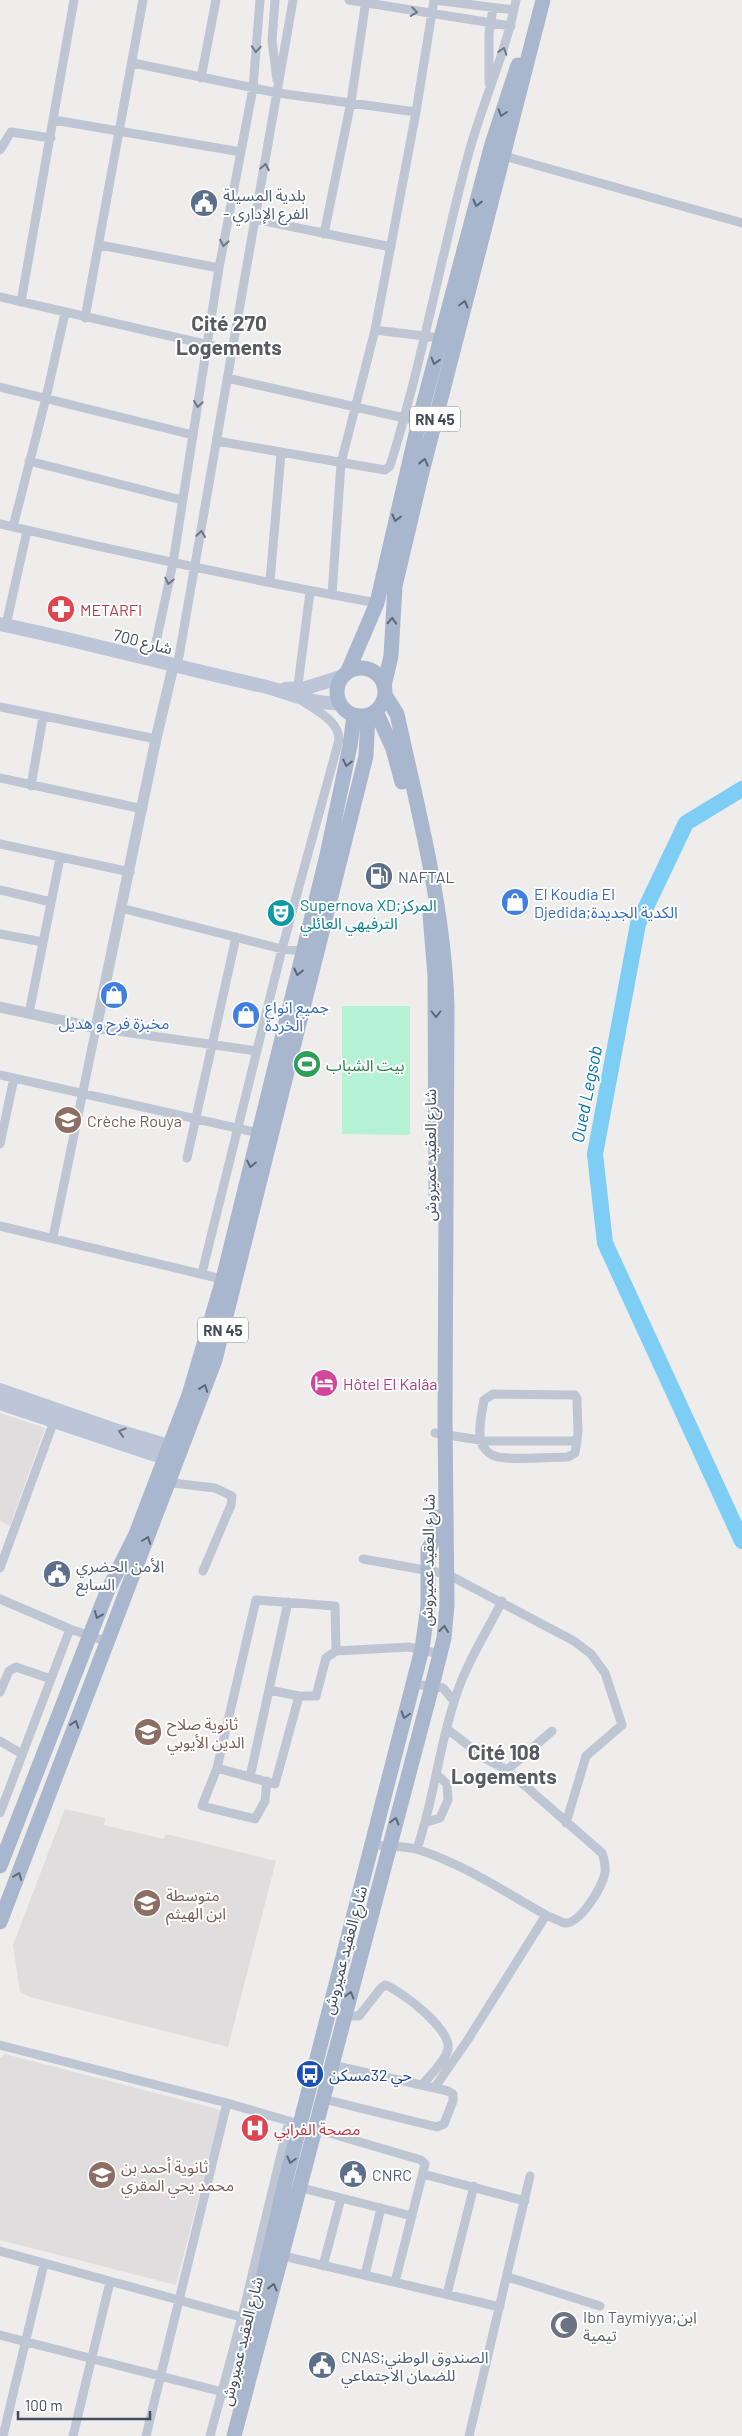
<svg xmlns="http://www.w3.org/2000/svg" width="742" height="2436" font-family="Barlow,'Noto Sans Arabic',sans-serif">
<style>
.education{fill:#e0ddde}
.green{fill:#b5f2d4}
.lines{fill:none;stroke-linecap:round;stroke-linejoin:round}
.river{stroke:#7dcdf4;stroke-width:16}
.minor{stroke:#bec6d3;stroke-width:9}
.tertiary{stroke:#bec6d3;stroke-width:11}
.secondary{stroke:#bcc6d8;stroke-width:14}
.primary{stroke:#a9b7ce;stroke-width:15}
.oneway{stroke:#6e7785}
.oneway2{stroke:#5c6878}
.oneway3{stroke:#6d7787}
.labels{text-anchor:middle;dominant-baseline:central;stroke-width:4;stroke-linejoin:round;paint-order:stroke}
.shield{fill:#fff;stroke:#7b828c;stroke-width:1}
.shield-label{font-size:15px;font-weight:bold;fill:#434d5b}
.service-label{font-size:16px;fill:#4e5e75;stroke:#fff;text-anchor:start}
.health-label{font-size:16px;fill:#be3a42;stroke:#fff;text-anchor:start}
.street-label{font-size:16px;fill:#434d5b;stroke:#fff}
.shop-label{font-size:16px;fill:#366cbe;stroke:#fff;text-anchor:start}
.culture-label{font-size:16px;fill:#0d838f;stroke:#fff;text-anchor:start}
.leisure-label{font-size:16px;fill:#27864d;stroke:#fff;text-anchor:start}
.education-label{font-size:16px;fill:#785e54;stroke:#fff;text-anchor:start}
.hotel-label{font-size:16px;fill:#b23c85;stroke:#fff;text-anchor:start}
.transit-label{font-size:16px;fill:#164399;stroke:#fff;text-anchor:start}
.worship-label{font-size:16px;fill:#5b616d;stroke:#fff;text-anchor:start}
.water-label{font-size:18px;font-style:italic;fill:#0077b1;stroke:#fff}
.district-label{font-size:21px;font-weight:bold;fill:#585b62;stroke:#fff}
</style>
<rect width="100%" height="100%" fill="#efecec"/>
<!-- education -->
<path class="education" d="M0,1413L45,1428L10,1526L0,1521Z
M65,1809L105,1818L104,1825L164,1839L166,1834L276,1861L228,2047L30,1997L20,1992L13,1945Z
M5,2054L221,2110L176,2285L0,2240V2058Z"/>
<!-- green -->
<path class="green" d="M342,1006H410V1135L342,1134Z"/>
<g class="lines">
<!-- river -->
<path class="river" d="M742,789L686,823L638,924L595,1154L605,1243L742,1541"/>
<!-- minor -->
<path class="minor" d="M275,0L272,41L277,80
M349,0L511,26
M434,0L514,10
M133,63L278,93L416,112
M201,78L216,0
M489,83V34L493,8
M54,120L241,152
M0,150L11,132L51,138
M504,156L742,223
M254,219L391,247
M324,234L351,102L366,0
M100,245L219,268
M0,297L231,350
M21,302L74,0
M85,318L143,0
M375,330L441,338
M227,378L409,419
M0,387L193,435
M217,441L385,470L390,466C422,363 441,256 469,152C483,101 506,53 516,0
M29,461L182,500
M0,524C125,553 251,580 377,603
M13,527L46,398L65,313
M270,581L281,453
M332,595L341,463L375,330L416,112L434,0
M6,625L27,531
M152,661L173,563L219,268L253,88L260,0
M177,668L293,0
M297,693L310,592
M0,707L156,739
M0,778L143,809
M31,786L43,717
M0,844L130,872
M0,890L51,902
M121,908L282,949L303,951
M0,934L43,942
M29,1013L60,858
M0,1075L263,1134
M0,1144L14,1078
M187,1158L236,937
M0,1226L226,1280
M53,1237L96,1028L257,1051
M202,1273L282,949L339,740C339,721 317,711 304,702
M493,1394L575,1395L577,1399L578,1433L575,1453L568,1457C551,1457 509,1461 495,1456C490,1455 485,1450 483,1446C476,1436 482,1412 484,1400Z
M435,1433L486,1441H577
M164,1482L215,1488L232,1496L231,1505L203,1571
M363,1559L447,1574L574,1641L591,1654L605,1673L622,1725L586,1756L566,1823
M0,1568L55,1418
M0,1599L70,1629L108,1642
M336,1651L409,1647L440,1654
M413,1684L443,1688L454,1701
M0,1692L9,1671L16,1667L51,1679
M447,1729L486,1759L507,1770L602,1853C604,1859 606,1866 605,1873C602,1887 580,1925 564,1923L546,1915
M0,1741L22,1754
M217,1768L275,1784L299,1696
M507,1770L552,1731
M250,1777L288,1602
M267,1781L265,1801L255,1819L202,1806L217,1768L256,1600L335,1606L336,1651L326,1658L316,1696H299L269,1690
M0,1813L70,1629
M427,1822L440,1818L448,1800L447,1784L436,1774
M373,1844C388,1848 405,1845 419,1850C461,1863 507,1893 546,1915L467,2041L435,2087
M417,1849C435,1797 439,1742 458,1690C468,1660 488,1630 502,1601
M344,2016H359L381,1988L385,1985C402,1991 452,2030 448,2049C445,2062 431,2074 423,2084
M0,2045L227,2103L421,2160L425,2164L395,2282
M323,2099L437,2127L444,2124L453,2101V2094L448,2091L332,2065
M423,2174L525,2201
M298,2187L412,2216
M0,2251L248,2319
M279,2255L500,2307
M323,2266L341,2198
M365,2275L381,2208
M508,2277L600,2306
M447,2294L474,2186
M0,2335L246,2398
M3,2436L44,2264
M73,2436L110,2282
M146,2436L227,2103
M210,2436L242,2317L289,2121
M469,2436L530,2176"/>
<!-- tertiary -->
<path class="tertiary" d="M0,1007L96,1028L156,739L173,667"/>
<!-- secondary -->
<path class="secondary" d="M0,624C88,642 175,667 263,686C289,692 312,705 340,703
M285,689L306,688L344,676
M0,1390L118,1431L169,1446
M0,1403L165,1458"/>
<!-- primary -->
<path class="primary" d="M337 692a24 24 0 1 1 48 0a24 24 0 1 1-48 0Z
M347,673L377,603L419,421L492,144L518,65
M384,686L391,656L395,586L422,472L543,0
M376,711L393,749L402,782
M430,915L435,976L436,1194
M0,1866L90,1635L107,1592L136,1534L189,1395L223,1279L327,855L350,746L354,715
M0,1922L215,1360L366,756L368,715
M238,2386L285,2183L422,1649L428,1606V1550L436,1535V1517
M234,2436L432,1686L444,1638L447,1605L445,1419L447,1006C444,906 418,811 397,714L385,695"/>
</g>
<!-- one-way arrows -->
<defs><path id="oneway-chevron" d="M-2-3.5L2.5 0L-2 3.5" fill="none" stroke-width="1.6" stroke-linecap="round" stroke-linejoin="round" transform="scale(1.25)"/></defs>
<g class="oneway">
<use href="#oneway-chevron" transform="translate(414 12) rotate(9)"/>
<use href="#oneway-chevron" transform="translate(256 49) rotate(94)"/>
<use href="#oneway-chevron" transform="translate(503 51) rotate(-72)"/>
<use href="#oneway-chevron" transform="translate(265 167) rotate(-79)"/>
<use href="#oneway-chevron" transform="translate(224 243) rotate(100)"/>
<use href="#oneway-chevron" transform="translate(198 404) rotate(99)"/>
<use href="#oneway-chevron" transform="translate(201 534) rotate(-82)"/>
<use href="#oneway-chevron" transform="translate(169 581) rotate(102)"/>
</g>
<g class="oneway2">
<use href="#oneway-chevron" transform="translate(502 113) rotate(108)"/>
<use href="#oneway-chevron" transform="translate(477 203) rotate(104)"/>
<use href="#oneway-chevron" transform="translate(464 304) rotate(-75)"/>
<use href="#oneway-chevron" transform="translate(435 361) rotate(105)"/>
<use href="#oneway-chevron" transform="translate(424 462) rotate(-76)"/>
<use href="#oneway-chevron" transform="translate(396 518) rotate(104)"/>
<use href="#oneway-chevron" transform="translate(392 621) rotate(-87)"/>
<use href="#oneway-chevron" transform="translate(347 763) rotate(102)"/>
<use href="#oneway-chevron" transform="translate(298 972) rotate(104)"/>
<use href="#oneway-chevron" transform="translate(436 1014) rotate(90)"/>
<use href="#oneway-chevron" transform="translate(251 1164) rotate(102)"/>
<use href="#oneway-chevron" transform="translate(204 1388) rotate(-70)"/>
<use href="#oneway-chevron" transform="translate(147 1540) rotate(-69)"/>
<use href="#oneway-chevron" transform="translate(98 1615) rotate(112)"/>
<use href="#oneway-chevron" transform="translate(444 1629) rotate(-84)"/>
<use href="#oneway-chevron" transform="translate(405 1715) rotate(106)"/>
<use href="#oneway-chevron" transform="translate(75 1724) rotate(-70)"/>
<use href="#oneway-chevron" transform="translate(395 1821) rotate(-75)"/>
<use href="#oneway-chevron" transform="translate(18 1876) rotate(-69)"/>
<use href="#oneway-chevron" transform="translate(350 1995) rotate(-75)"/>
<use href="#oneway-chevron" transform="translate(291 2160) rotate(105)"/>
<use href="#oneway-chevron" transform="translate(273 2287) rotate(-76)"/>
</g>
<use class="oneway3" href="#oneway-chevron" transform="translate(122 1432) rotate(-163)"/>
<!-- icons -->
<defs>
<symbol id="civic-disc" viewBox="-11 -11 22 22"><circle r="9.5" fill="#5c6f8a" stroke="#fff"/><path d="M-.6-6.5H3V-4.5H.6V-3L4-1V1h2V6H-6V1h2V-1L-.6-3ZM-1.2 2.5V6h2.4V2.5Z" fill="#fff"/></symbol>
<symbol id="pharmacy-disc" viewBox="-11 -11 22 22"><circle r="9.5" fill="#e0444e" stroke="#fff"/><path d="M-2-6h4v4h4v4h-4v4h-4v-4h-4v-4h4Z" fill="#fff"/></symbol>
<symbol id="fuel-disc" viewBox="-11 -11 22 22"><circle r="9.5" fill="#5c6f8a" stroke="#fff"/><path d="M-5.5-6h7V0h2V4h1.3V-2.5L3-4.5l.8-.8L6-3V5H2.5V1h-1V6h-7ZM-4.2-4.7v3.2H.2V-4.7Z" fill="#fff"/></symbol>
<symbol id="shop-disc" viewBox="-11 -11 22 22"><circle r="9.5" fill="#3f7fe0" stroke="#fff"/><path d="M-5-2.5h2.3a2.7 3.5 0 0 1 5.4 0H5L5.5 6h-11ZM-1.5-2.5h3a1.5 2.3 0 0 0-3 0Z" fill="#fff"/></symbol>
<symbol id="theatre-disc" viewBox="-11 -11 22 22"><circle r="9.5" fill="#0f9aa8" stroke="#fff"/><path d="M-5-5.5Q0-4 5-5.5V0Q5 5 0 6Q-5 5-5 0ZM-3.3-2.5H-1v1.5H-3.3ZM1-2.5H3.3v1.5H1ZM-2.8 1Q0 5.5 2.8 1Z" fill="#fff"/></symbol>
<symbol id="stadium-disc" viewBox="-11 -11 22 22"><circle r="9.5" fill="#2e9e5b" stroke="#fff"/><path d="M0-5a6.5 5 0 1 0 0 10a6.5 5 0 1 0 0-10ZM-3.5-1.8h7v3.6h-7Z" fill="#fff"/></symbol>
<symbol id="school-disc" viewBox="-11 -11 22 22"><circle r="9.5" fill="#8d6e63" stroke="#fff"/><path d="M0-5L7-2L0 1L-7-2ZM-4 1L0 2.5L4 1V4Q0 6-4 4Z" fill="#fff"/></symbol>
<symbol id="hotel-disc" viewBox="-11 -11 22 22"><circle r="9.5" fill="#d1479c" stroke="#fff"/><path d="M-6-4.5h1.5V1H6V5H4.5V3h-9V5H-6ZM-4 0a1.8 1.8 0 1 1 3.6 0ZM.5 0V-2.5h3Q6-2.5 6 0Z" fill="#fff"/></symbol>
<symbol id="bus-disc" viewBox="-11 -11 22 22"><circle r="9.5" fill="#1a4fb4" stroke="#fff"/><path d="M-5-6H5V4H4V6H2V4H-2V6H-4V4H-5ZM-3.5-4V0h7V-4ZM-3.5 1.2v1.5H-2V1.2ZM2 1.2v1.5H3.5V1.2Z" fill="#fff"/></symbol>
<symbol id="hospital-disc" viewBox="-11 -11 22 22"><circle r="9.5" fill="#e0444e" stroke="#fff"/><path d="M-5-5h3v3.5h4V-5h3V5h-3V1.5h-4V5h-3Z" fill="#fff"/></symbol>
<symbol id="mosque-disc" viewBox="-11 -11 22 22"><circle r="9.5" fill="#6b7280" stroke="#fff"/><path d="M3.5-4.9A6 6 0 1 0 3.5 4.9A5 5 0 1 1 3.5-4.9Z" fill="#fff"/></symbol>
</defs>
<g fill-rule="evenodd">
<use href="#civic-disc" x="188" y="187" width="32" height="32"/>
<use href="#pharmacy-disc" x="45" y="593" width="32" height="32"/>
<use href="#fuel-disc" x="363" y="860" width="32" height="32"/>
<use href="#shop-disc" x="499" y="886" width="32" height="32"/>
<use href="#theatre-disc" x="265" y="897" width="32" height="32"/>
<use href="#shop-disc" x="98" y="979" width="32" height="32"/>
<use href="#shop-disc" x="230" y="999" width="32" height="32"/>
<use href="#stadium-disc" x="291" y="1048" width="32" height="32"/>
<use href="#school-disc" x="52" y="1104" width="32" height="32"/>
<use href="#hotel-disc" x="308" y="1367" width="32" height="32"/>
<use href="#civic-disc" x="41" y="1558" width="32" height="32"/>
<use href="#school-disc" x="132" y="1716" width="32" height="32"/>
<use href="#school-disc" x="131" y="1887" width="32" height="32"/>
<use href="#bus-disc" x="294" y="2058" width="32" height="32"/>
<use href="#hospital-disc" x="239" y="2112" width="32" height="32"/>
<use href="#civic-disc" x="337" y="2158" width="32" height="32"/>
<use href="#school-disc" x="86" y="2159" width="32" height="32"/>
<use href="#mosque-disc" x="548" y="2309" width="32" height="32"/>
<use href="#civic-disc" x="306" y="2349" width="32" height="32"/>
</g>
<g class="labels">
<!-- shield labels -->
<g class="shield">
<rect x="410" y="406.5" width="50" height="25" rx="4"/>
<rect x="198" y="1317.5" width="50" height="25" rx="4"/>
</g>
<g class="shield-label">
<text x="435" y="419">RN 45</text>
<text x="223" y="1330">RN 45</text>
</g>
<!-- service labels -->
<g class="service-label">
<text x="223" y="194">بلدية المسيلة<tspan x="223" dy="18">- الفرع الإداري</tspan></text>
<text x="398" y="876">NAFTAL</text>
<text x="76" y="1565">الأمن الحضري<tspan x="76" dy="18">السابع</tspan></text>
<text x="372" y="2174">CNRC</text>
<text x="341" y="2356">CNAS;الصندوق الوطني<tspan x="341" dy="18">للضمان الاجتماعي</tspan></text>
</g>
<!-- health labels -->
<g class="health-label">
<text x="80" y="609">METARFI</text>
<text x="274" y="2128">مصحة الفرابي</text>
</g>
<!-- street labels -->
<g class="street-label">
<text transform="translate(143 641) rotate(14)">شارع 700</text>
<text transform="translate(429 1155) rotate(-90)">شارع العقيد عميروش</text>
<text transform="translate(427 1560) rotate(-89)">شارع العقيد عميروش</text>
<text transform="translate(344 1950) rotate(-75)">شارع العقيد عميروش</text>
<text transform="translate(241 2341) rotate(-76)">شارع العقيد عميروش</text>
</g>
<!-- shop labels -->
<g class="shop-label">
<text x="534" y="893">El Koudia El<tspan x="534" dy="18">Djedida;الكدية الجديدة</tspan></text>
<text x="265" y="1006">جميع انواع<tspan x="265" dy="18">الخردة</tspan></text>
<text x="114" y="1022" text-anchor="middle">مخبزة فرح و هديل</text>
</g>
<!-- culture labels -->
<g class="culture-label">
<text x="300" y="904">Supernova XD;المركز<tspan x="300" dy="18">الترفيهي العائلي</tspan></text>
</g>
<!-- leisure labels -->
<g class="leisure-label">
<text x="326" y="1064">بيت الشباب</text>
</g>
<!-- education labels -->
<g class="education-label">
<text x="87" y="1120">Crèche Rouya</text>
<text x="167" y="1723">ثانوية صلاح<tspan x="167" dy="18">الدين الأيوبي</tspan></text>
<text x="166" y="1894">متوسطة<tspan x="166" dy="18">ابن الهيثم</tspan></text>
<text x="121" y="2166">ثانوية أحمد بن<tspan x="121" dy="18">محمد يحي المقري</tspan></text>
</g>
<!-- hotel labels -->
<g class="hotel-label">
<text x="343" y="1383">Hôtel El Kalâa</text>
</g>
<!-- transit labels -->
<g class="transit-label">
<text x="329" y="2074">حي 32مسكن</text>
</g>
<!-- worship labels -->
<g class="worship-label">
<text x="583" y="2316">Ibn Taymiyya;ابن<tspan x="583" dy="18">تيمية</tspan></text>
</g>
<!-- water labels -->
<g class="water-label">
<text transform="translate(586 1094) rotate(-79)">Oued Legsob</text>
</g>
<!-- district labels -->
<g class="district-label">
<text x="229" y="322">Cité 270<tspan x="229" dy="24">Logements</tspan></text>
<text x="504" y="1751">Cité 108<tspan x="504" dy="24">Logements</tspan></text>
</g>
</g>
<!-- scale -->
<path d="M18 2411v8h132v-8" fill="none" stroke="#434d5b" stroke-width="2.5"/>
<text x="25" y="2411" font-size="15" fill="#434d5b" stroke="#ffffff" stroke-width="4" paint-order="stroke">100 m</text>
</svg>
